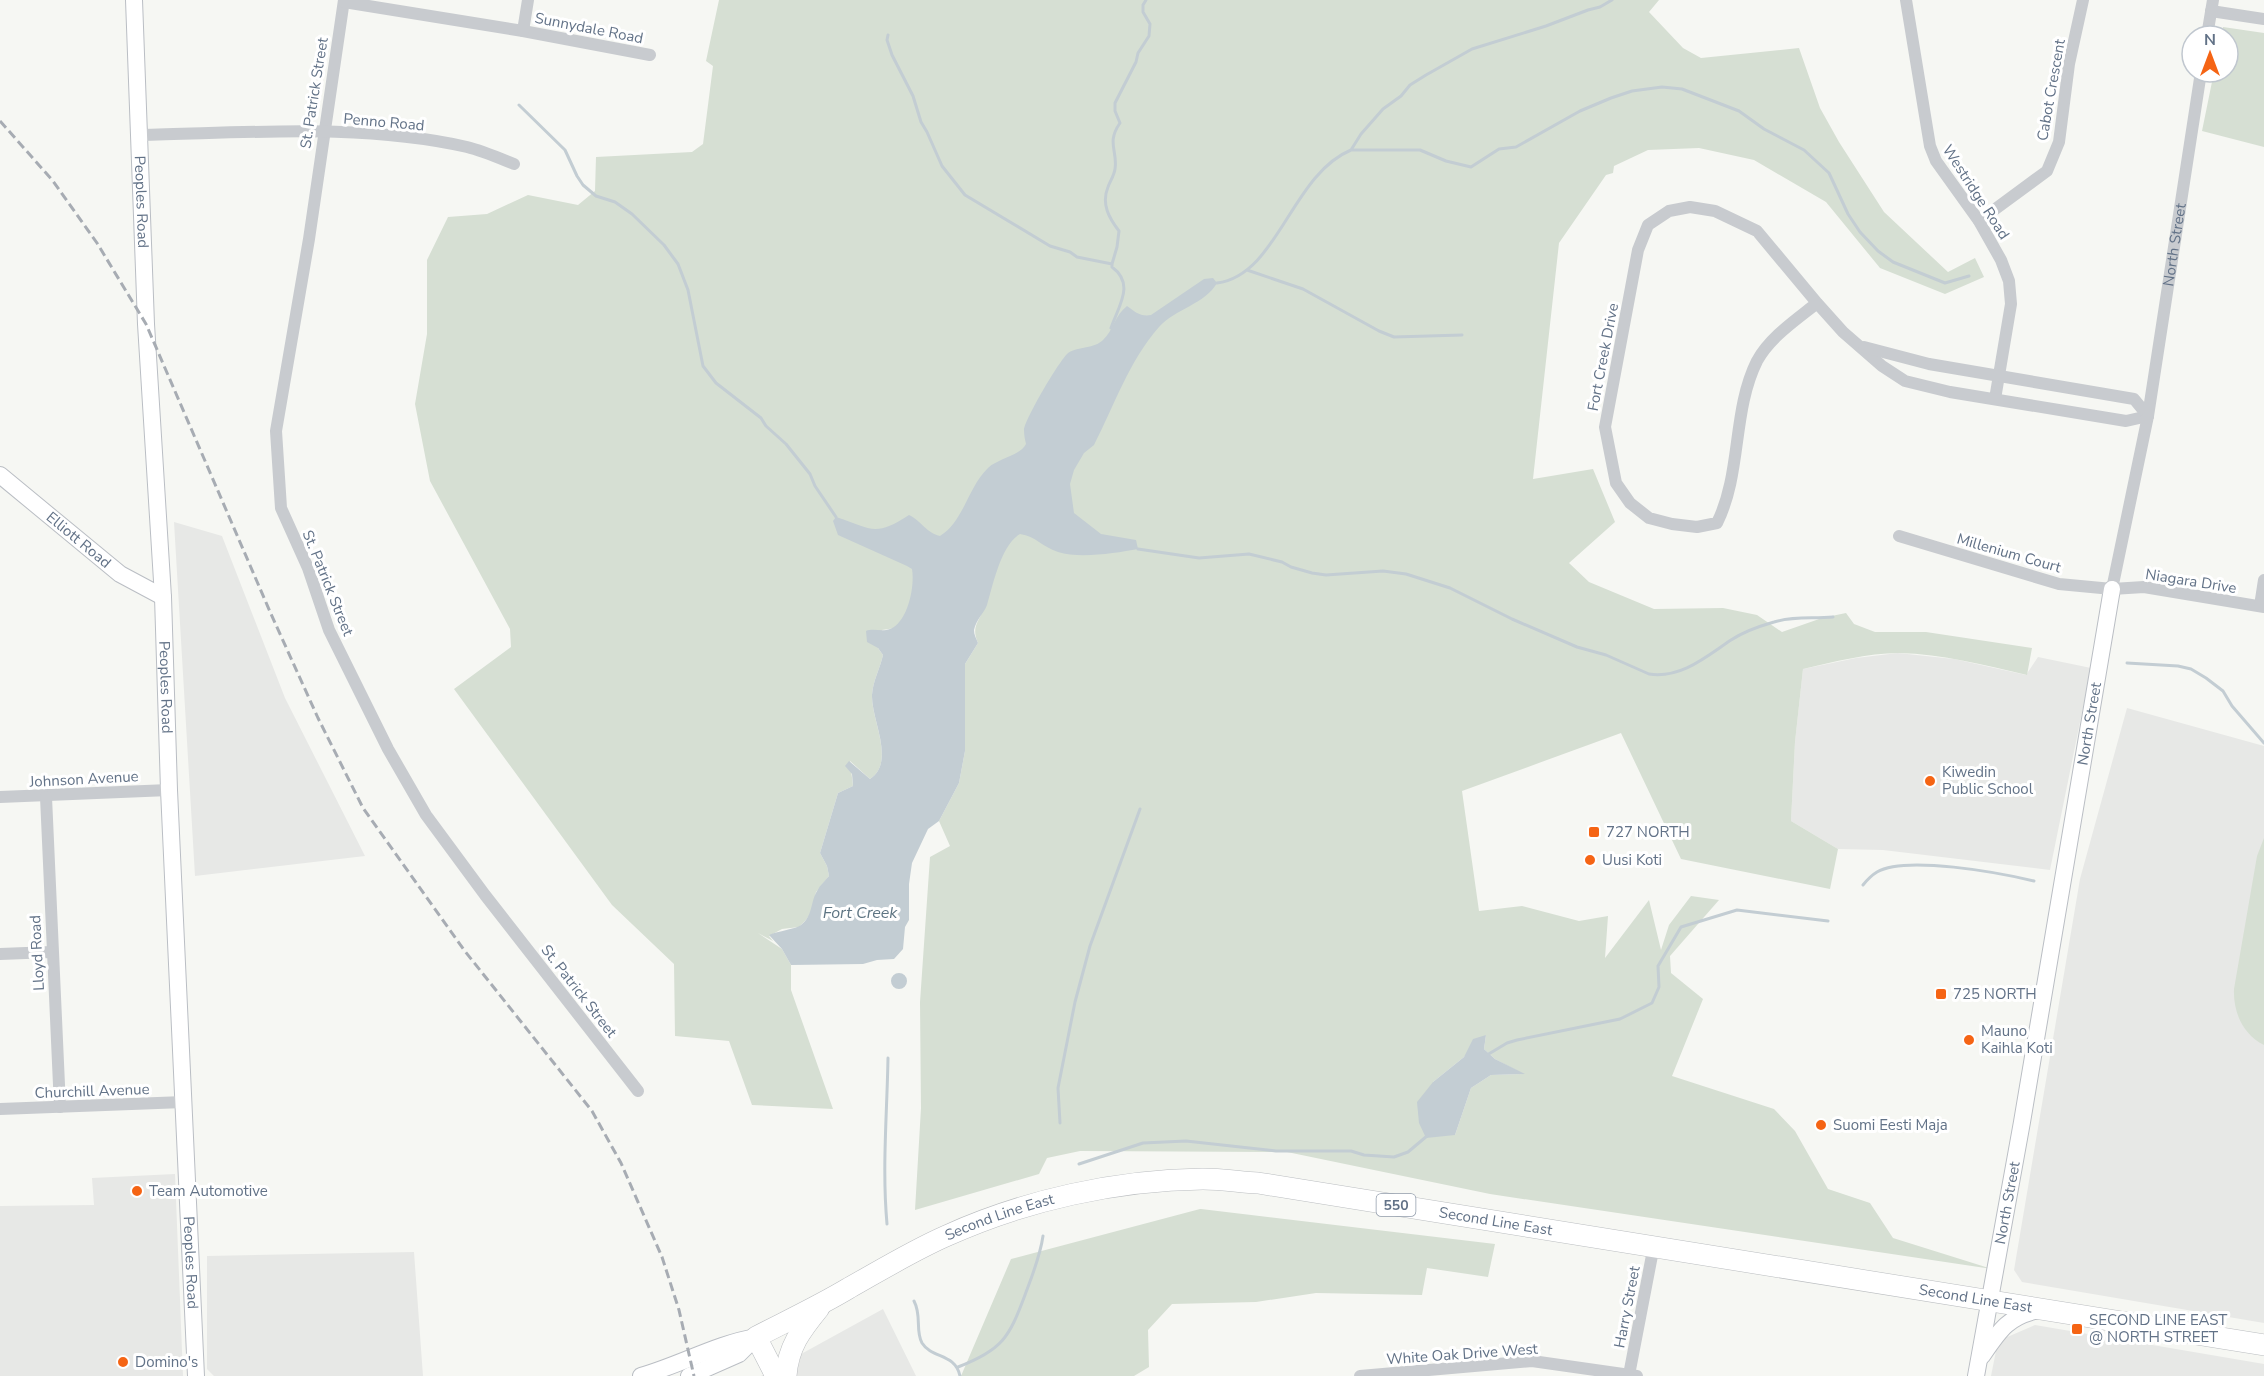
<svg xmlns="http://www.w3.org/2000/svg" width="2264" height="1376" font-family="'Nunito Sans',sans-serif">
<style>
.built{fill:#e7e8e6}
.green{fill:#d6dfd3;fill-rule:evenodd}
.water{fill:#c3cdd3}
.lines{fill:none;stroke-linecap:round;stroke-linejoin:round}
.stream{stroke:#c3cdd3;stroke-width:3}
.secondary-casing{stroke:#babec4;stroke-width:18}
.highway-casing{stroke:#babdc0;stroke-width:22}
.street{stroke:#c8cbcf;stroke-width:12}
.secondary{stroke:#fff;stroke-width:16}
.highway{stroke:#fff;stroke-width:21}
.rail{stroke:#a7acb3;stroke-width:3;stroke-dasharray:9 4.5;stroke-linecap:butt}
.poi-dot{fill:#f56414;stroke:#fff;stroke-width:2}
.labels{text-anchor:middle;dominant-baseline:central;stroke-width:6;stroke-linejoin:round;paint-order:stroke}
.shield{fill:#fff;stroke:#919cab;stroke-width:1.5}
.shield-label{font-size:14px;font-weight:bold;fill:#627287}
.street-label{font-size:15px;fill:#627287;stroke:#fff}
.poi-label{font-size:15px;fill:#627287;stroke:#fff;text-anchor:start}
.water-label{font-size:16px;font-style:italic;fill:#5e7583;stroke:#fff}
</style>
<rect width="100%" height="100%" fill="#f6f7f3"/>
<!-- built -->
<path class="built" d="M174,522L222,536L285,698L365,856L195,876Z
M1898,653L1954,659L2026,675L2038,657L2091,668L2050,870L1883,850L1838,849L1791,821L1795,742L1803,669L1856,658Z
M2127,708L2264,746V1323L2022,1282L2014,1270L2080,879Z
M175,1174L183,1376H0V1206L94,1205L92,1178Z
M414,1252L423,1376H214L207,1369V1256Z
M883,1309L916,1376H761Z
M2035,1325L2264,1364V1376H1991L1998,1341Z"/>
<!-- green -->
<path class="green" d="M719,0H1659L1649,12L1683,48L1701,58L1799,48L1820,108L1839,142L1884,212L1948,272L1975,258L1984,277L1945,294L1880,268L1826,202L1754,160L1699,148L1648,150L1614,166L1613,173L1606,175L1559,243L1533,479L1593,469L1615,522L1569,563L1589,582L1654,609L1723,608L1757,615L1782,632L1822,618L1846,613L1854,624L1875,632H1926L2032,648L2027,675C1985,665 1942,654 1899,653C1867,653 1834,662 1803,669L1795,742L1791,821L1838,849L1830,889L1681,859L1621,733L1462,791L1479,911L1522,906L1579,921L1608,916L1605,958L1649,900L1661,950L1669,925L1691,896L1719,900L1670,956L1671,973L1703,999L1672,1076L1774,1109L1795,1131L1828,1189L1870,1203L1893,1238L1992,1269L1490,1194L1287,1152L1080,1151L1047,1158L1039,1174L915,1210L921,1108L920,1002L930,857L950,846L939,821L959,783L965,751V664L978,643C973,631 975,626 981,615L882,630L878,648L883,655C880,669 873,680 872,695C871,720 896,762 870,779L850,761L853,786L838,793L820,853L827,866L829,876L816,892L812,912L805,921L799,927L782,929L769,936L773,941L758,933L782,949L791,965V990L833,1109L752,1105L729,1041L675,1036L674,964L612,905L454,689L511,647L510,629L430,481L415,404L427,334V260L448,217L487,214L528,195L578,205L595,191L596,157L692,152L703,144L713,66L706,61ZM1486,1035L1484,1049L1495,1059L1523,1074L1491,1075L1471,1088L1455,1135L1433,1082L1464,1057Z
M2223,27L2264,33V147L2202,131L2214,72H2228V36H2221Z
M2264,838V1045C2242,1034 2233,1011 2234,989L2257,856Z
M1200,1209H1201L1495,1244L1488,1277L1427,1268L1422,1295L1316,1293L1256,1302L1172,1304L1148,1330L1149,1367L1134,1376H961L1011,1259Z"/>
<!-- water -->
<path class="water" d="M1213,278L1217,283C1205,304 1175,309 1159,327C1129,361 1114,406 1094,445L1084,453L1074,470L1070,484L1074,513L1101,534L1136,540L1138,549C1116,553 1080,559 1058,552C1042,547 1036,536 1020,534C1001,545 993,585 987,605C984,613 976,620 974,630C974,635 976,638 978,643L965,664V751L959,783L939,821L928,829L912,863L909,884V920L905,927L903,949L894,959L877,960L863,964L791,965L782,949L769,935C778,931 796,929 801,925C813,916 810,903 817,891C820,885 825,881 829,876L827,866L820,853L838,793L853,786L852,774L845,766L849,761L870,779C896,762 871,719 872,695C873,680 880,669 883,655L878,648L867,642L866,631C873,628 882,632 890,629C908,622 915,586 912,569L907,566L838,535L833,521L836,517C871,528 874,538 909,515C923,522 925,532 940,536C964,521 968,487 988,468C999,458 1020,456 1026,444C1025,440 1024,435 1024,430C1025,419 1059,361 1068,353C1079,346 1094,349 1103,340C1113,331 1115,315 1127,306C1135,312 1141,317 1151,315L1204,279Z
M891 981a8 8 0 1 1 16 0a8 8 0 1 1-16 0Z
M1486,1035L1484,1049L1495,1059L1525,1074L1491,1075L1471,1088L1455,1135L1426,1138L1419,1123L1417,1102L1433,1082L1464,1057L1473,1039Z"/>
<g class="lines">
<!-- stream -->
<path class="stream" d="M888,35L887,40L892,55L913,96L921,122L927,132L942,166L965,195L1050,246L1070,252L1077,257L1112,264
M519,105L565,150L577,176L583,185L596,196L615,202L632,214L664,245L678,264L688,290L703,366L716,383L761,418L766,426L786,444L810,474L815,486L836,517
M1351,150L1361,134L1383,109L1401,96L1410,85L1426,75L1472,49L1546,26L1588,10L1600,7L1612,0
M1112,264L1117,247L1119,231C1109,218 1101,204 1108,187C1110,181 1114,176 1115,169C1118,151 1106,143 1120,123L1115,111V103L1136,62L1138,53L1149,36L1150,24L1143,12V5L1146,0
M1247,270L1303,289L1379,331L1394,337L1462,335
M1217,283C1278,275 1291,175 1351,150H1420L1446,161L1471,167L1499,149L1516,147L1580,111L1611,98L1632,91L1662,87L1682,89L1739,111L1764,129L1804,150L1829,173L1848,214L1860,232L1878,251L1893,262L1945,283L1969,276
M1111,328C1119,305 1135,284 1112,267V264
M1138,549L1199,558L1249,554L1282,562L1291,567L1312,573L1326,575L1383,571L1406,574L1450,588L1512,619L1577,647L1606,655L1649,674C1681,679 1707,656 1731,640C1743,632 1760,626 1774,622C1793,616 1813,619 1833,617
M2127,663L2178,666L2191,669L2206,678L2223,691L2232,706L2264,743
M1863,885C1867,880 1872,875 1877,872C1905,855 2001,873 2034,881
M1487,1055L1507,1043L1517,1040L1620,1019L1652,1003L1659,987L1658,966L1681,927L1737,910L1828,921
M1060,1123L1058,1088L1075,1002L1090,946L1140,809
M1079,1164L1143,1143L1186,1141L1276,1151H1351L1364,1155L1394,1157L1408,1152L1427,1136
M887,1224C882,1169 887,1114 888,1058
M914,1301C922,1316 915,1330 922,1343C932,1359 955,1353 960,1376
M958,1367C1002,1350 1009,1338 1025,1295C1032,1276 1040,1257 1043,1236"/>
<defs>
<g id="secondary">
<path id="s2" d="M134,0L146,324L163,597L169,790L196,1376"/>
<path id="s3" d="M0,475L120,574L163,597"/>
<path d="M1982,1356C1999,1331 2008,1316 2039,1310"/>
<path d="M641,1376C680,1365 716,1344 756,1337"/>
<path d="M689,1376L739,1354L756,1337"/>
<path id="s4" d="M1976,1376L2022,1122L2112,589"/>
</g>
<g id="highway">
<path id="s5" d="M776,1376L756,1337C787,1321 819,1306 849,1288C881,1270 912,1251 946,1236C1025,1200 1117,1180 1203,1179C1222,1179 1240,1182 1258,1183L2264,1345"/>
<path d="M786,1376C788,1347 801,1330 819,1308"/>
</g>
</defs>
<!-- secondary casing -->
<use href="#secondary" class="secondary-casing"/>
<!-- highway casing -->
<use href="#highway" class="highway-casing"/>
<!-- street -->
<g class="street">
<path d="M344,0L309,239L276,431L281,508L308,568L329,630L388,749L426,815L485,895L638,1091"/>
<path d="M1906,0L1930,146L1936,161L1979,221L2001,260L2009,281L2011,304L1995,399"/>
<path d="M344,2L523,31L650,55"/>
<path d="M2211,11L2264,19"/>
<path d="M523,31L528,0"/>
<path d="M2207,36L2213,0"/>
<path d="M140,135C248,133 361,123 467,147C483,151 499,158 514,164"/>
<path d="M1979,221L2047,171L2059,142L2069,64L2083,0"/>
<path d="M1817,303C1796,320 1770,337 1757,361C1732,411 1742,473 1717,523L1697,527L1672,524L1649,518L1630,503L1616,483L1605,427L1638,250L1648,225L1669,211L1690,207L1715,211L1757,231L1817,303L1843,332L1882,366L1905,381L1950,392L2126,421L2148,416"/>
<path d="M1864,347L1929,364L2134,399L2148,416"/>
<path d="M1899,536L2059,584L2112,589L2144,587L2264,607"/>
<path id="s1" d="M2112,589L2148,416L2201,72"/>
<path d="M2260,606L2264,580"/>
<path d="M0,797L169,790"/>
<path d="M46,797L60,1107"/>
<path d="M0,954L52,952"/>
<path d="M0,1109L184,1102"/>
<path d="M1629,1375L1654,1245"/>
<path d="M1360,1376L1532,1361L1637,1376"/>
</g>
<!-- secondary -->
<use href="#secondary" class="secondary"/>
<!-- highway -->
<use href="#highway" class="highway"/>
<!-- rail -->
<path class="rail" d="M0,121L53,181L97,243L146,324L271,614L318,718L363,808L464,950L592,1111L621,1163L662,1257L679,1310L694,1376"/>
</g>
<!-- markers -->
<g class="poi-dot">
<circle cx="1930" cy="781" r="6"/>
<rect x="1588" y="826" width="12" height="12" rx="3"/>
<circle cx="1590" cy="860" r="6"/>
<rect x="1935" y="988" width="12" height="12" rx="3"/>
<circle cx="1969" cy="1040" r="6"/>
<circle cx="1821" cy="1125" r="6"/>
<circle cx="137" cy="1191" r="6"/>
<rect x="2071" y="1323" width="12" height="12" rx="3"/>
<circle cx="123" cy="1362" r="6"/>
</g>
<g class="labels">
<!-- shield labels -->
<rect class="shield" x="1376.5" y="1194" width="39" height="22" rx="4.5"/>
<g class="shield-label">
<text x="1396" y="1205">550</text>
</g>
<!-- street labels -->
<g class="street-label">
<text transform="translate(589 28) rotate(11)">Sunnydale Road</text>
<text transform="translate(2051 90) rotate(-80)">Cabot Crescent</text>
<text transform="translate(314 93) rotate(-81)">St. Patrick Street</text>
<text transform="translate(384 122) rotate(5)">Penno Road</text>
<text transform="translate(1976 192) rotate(57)">Westridge Road</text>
<text stroke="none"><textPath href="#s2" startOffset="202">Peoples Road</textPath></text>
<text stroke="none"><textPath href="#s1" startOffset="350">North Street</textPath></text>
<text transform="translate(1603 357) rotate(-79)">Fort Creek Drive</text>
<text stroke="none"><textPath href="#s3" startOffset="102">Elliott Road</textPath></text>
<text transform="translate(2009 553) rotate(16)">Millenium Court</text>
<text transform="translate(2191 581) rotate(9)">Niagara Drive</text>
<text transform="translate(328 583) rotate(68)">St. Patrick Street</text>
<text stroke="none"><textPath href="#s2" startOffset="688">Peoples Road</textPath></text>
<text stroke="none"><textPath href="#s4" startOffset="662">North Street</textPath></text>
<text transform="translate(84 779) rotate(-3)">Johnson Avenue</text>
<text transform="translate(37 953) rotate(-93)">Lloyd Road</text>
<text transform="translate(579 991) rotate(52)">St. Patrick Street</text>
<text transform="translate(92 1091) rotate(-2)">Churchill Avenue</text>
<text stroke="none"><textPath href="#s4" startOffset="176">North Street</textPath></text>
<text stroke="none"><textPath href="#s5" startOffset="316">Second Line East</textPath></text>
<text stroke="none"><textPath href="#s5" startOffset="820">Second Line East</textPath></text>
<text stroke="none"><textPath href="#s2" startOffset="1264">Peoples Road</textPath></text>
<text stroke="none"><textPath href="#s5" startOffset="1306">Second Line East</textPath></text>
<text transform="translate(1627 1307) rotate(-79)">Harry Street</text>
<text transform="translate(1462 1354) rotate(-4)">White Oak Drive West</text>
</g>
<!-- poi labels -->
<g class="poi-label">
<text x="1942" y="772">Kiwedin<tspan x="1942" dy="17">Public School</tspan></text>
<text x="1606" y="832">727 NORTH</text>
<text x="1602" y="860">Uusi Koti</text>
<text x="1953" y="994">725 NORTH</text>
<text x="1981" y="1031">Mauno<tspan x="1981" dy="17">Kaihla Koti</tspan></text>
<text x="1833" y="1125">Suomi Eesti Maja</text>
<text x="149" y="1191">Team Automotive</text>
<text x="2089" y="1320">SECOND LINE EAST<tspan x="2089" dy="17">@ NORTH STREET</tspan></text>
<text x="135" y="1362">Domino's</text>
</g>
<!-- water labels -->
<g class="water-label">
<text x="860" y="913">Fort Creek</text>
</g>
</g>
<!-- north arrow -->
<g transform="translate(2210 54)"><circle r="28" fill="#ffffff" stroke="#c0c7cf" stroke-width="1.5"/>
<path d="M0-4.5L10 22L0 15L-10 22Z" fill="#f56414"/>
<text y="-9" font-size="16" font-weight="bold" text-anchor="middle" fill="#627287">N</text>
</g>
</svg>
